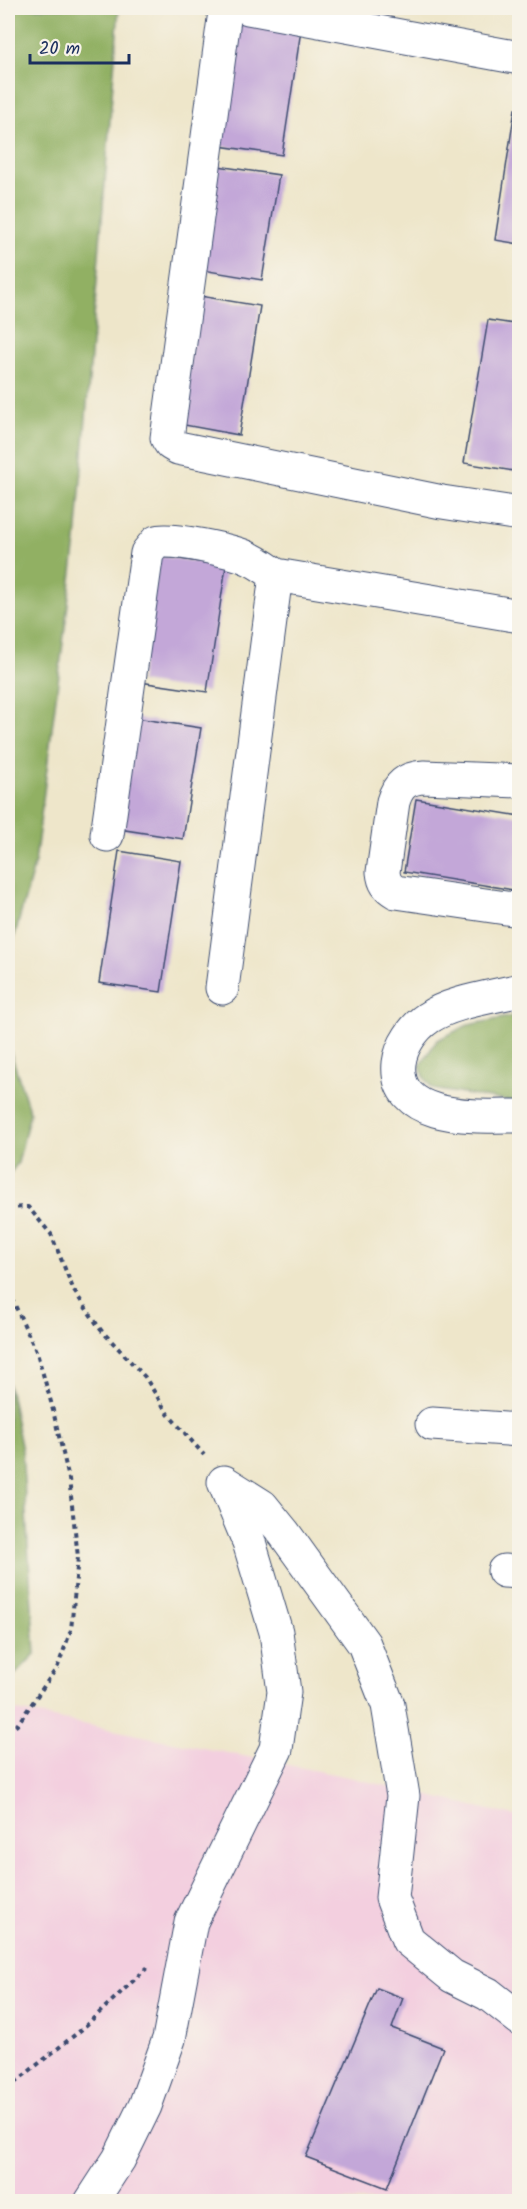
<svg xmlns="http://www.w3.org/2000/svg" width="527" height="2209" font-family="Kalam,sans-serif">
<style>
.built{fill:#f3cfdf}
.forest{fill:#91b063;stroke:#567060;stroke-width:1.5}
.building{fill:#c3a7d8}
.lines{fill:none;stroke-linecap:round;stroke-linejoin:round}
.minor-casing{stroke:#3b4a6e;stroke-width:35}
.path{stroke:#3b4a6e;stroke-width:4;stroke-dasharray:4.5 4.5;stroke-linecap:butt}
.minor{stroke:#fff;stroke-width:33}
</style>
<rect width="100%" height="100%" fill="#f7f3e8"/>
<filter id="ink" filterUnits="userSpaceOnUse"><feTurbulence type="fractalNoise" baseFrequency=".0167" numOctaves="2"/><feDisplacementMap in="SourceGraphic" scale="12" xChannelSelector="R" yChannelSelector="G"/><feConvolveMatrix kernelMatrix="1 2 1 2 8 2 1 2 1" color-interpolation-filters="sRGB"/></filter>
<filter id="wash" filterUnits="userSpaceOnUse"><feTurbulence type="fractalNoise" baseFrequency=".008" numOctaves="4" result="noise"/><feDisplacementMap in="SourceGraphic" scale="24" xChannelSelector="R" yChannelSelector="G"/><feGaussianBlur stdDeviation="1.35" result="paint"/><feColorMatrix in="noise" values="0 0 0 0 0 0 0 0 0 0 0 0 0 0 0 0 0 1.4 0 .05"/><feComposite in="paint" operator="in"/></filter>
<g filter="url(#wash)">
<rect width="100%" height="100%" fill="#eee6ca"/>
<!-- built -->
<path class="built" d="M8,1709L353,1778L519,1817V2201H8Z"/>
<!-- forest -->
<path class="forest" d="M8,8H119L76,541L35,862L8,960Z
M519,1015V1101H508L433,1089L425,1079L420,1066L437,1040L468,1025Z
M8,1044L30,1113L18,1163L8,1176Z
M8,1382L22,1450L35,1654L8,1682Z"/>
<g id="blocks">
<!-- building -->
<path class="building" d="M237,20L301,30L282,155L219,146Z
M515,109H520V244L495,240Z
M218,166L279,175L262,280L202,270Z
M200,296L260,306L239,435L179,424Z
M488,320L520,325V472L464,463Z
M159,556L226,566L207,692L140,682Z
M136,718L201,728L183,839L119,829Z
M416,799L520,816V891L404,872Z
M119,851L181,861L161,992L99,983Z
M377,1988L403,1998L392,2028L443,2048L387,2188L306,2157Z"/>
</g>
</g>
<g filter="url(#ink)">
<use href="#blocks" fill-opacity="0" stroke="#3b4a6e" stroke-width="1.5"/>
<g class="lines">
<defs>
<path id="minor" d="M231,8L226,11L224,19L167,438L171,444L178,448L442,502L520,514
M248,8L520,58
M520,781L424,777C406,778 398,785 393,802L383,872C384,882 387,887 396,892L520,910
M107,835L147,553L156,542C169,537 234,551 248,558C258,562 267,569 276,575L520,616
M222,988L276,575
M520,990C492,997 451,1002 428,1018C414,1027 401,1046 399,1063C393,1123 481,1116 520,1116
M432,1424L520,1430
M224,1482L262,1506L284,1533L364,1644L388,1705L403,1796L392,1898L408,1940L452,1976L488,1994L520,2019
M504,1571L520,1572
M91,2202L119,2159L145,2106L169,2039L191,1922L276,1749L284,1692L276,1632L249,1542L224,1482"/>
</defs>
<!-- minor casing -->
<use href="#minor" class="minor-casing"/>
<!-- path -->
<path class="path" d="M8,1208L28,1207L51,1234L74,1291L101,1330L145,1377L168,1414L204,1455
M8,1290L37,1353L51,1402L69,1479L78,1557L71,1630L58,1666L17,1725L8,1732
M8,2088L81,2030L148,1967"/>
<!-- minor -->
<use href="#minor" class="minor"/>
</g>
</g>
<!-- margin -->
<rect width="527" height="2209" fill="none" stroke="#f7f3e8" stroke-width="30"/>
<!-- scale -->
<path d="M30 54v9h99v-9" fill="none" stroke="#1b2f5e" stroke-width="3"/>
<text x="39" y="54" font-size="18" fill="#1b2f5e" stroke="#f7f3e8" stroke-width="4.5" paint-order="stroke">20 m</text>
</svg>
